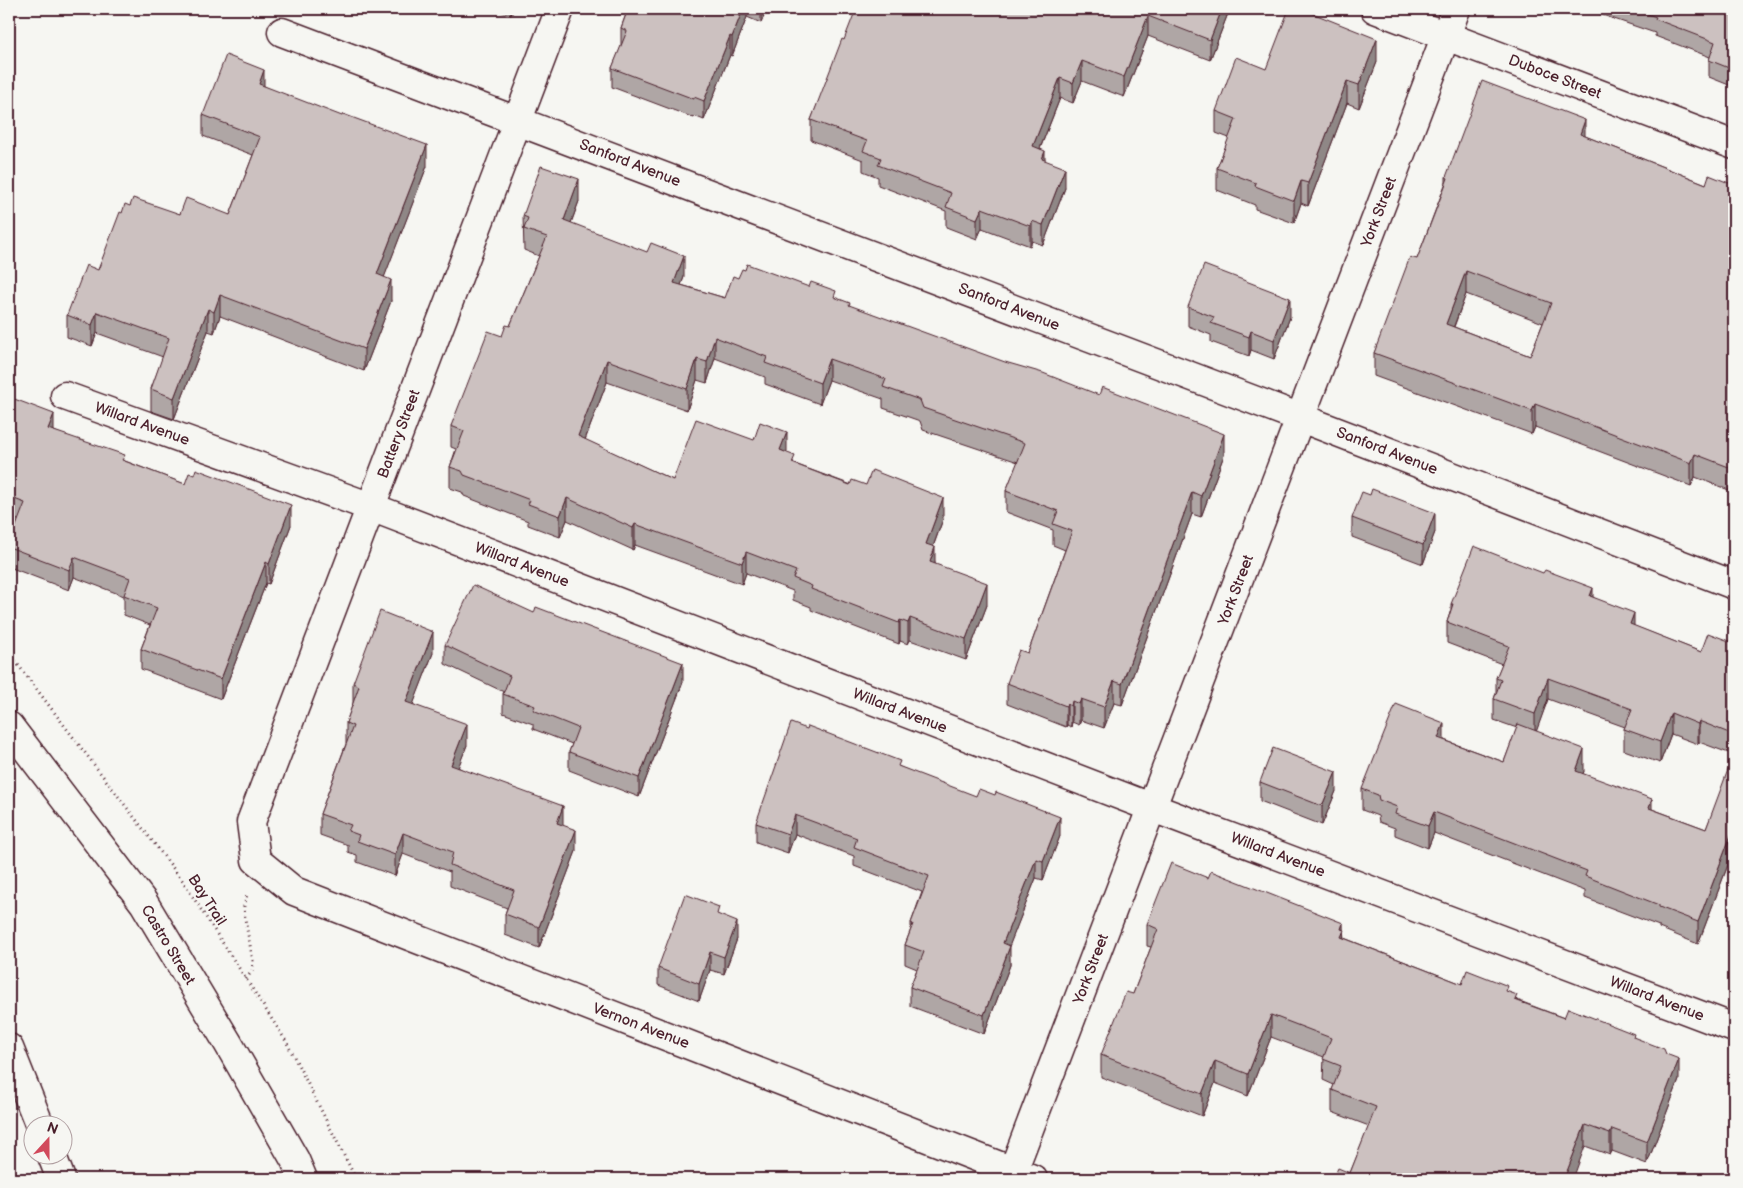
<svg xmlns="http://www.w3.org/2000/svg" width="1743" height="1188" font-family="'Balsamiq Sans',sans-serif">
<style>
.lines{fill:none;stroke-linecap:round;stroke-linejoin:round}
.street-casing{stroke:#4a1f2b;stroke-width:31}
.primary-casing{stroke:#4a1f2b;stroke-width:31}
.highway-casing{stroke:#4a1f2b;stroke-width:31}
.path{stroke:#4a1f2b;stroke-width:3;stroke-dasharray:1 4;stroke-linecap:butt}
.street{stroke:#f6f6f2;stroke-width:28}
.primary{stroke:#f6f6f2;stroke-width:28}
.highway{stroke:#f6f6f2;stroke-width:28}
.wall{fill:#afa6a5;stroke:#4a1f2b;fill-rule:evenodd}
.shaded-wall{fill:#8f8786;stroke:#4a1f2b}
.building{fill:#ccc1c0;stroke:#4a1f2b;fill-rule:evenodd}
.labels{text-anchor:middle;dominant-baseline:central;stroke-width:4;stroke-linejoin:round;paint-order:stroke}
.street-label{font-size:15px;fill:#4a1f2b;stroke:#f6f6f2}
</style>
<rect width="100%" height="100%" fill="#f6f6f2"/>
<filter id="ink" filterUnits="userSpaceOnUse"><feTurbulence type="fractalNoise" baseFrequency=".02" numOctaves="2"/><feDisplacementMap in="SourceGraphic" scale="10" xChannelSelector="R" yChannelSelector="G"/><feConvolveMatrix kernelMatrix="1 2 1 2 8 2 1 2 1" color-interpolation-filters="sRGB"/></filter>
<g filter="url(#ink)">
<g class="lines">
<defs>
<path id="street" d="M560,9L251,822L256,860L294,891L1033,1179
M1375,9L1734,145
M282,32L1301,418L1734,585
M65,396L371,507L1153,808L1734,1028
M1013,1171L1456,9"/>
<path id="primary" d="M9,726L144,903L228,1043L295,1160L303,1179"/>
<path id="highway" d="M9,1048L40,1126
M52,1156L61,1179"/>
</defs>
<!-- street casing -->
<use href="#street" class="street-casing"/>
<!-- primary casing -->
<use href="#primary" class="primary-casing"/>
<!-- highway casing -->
<use href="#highway" class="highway-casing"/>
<!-- path -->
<path class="path" d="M9,653L182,880L286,1041L356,1179
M246,979L252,971L253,961L245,919L244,906L247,895"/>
<!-- street -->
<use href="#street" class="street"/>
<!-- primary -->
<use href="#primary" class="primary"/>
<!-- highway -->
<use href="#highway" class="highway"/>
</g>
<!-- wall -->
<path class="wall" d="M494,9H514L511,15Z
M618,9H767L761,23L747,17L732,56L730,55L704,120L694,116V118L612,87V68L621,47V28L626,14L618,11Z
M1222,9H1227V16L1210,60L1148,36L1124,97L1082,81L1073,103L1060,98L1040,149L1045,160L1065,188L1043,245L1032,241L1030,246L982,228L977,239L946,227V211L878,185V177L863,171V160L811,140V120L844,40Z
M1558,9H1576L1574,15Z
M1585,9H1734V87L1709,77V60L1710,57L1655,36V33Z
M1377,62L1359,108L1347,103L1308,206L1301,203L1294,223L1255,209V205L1217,190V168L1229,138L1216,133V111L1266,69Z
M264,86L427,166L384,277L391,301L364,371L220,316L214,333L208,331L174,419L151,411V389L163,357L97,333L92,346L67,337V315L98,270L122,213L130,206L180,214L230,215L253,155L203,136V115Z
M1585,136L1706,184L1734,185V492L1695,477L1691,486L1535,427L1532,434L1374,376V353L1417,259L1446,182V177ZM1466,294L1543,323L1530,356L1454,327Z
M579,201L571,223L684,277L681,285L725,298H836L850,306L1224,455L1201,517L1192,514L1122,705L1114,703L1104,728L1081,720L1079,725L1072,722L1071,727L1067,725L1066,727L1007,704V683L1028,653L1065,550L1053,545V530L1006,512V491L1018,462L923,430L920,421L883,408V399L829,380L820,404L765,384V377L715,358L707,383L697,380L687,410L607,382L585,440L673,480L787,453L795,464L943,519L933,547L935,564L987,605L966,660L910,640L908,644L900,641L899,644L811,610V607L793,600V591L746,573L742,584L635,545L633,550L567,520L560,537L528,525V521L464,496L462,492L450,488V467L456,449L451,447V426L502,336L510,326L539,256L524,250L523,216Z
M1188,307L1290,317L1274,359L1251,350L1249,356L1211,342V335L1188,326Z
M9,397L54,431L125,461L291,525L269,584L266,583L221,699L141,669V649L150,625L124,615V596L74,577L69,590L9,567V544L18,520L9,517Z
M1352,518L1435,532L1423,564L1352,537Z
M1593,597L1634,626L1701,652L1734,643V755L1699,742L1698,744L1671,734L1660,763L1624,750V729L1625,727L1548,699L1536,731L1584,771L1583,774L1652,809L1706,829L1734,760V849L1698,944L1659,928V926L1585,898V891L1434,833L1428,848L1395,835V828L1379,822L1378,816L1362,810V789L1444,740L1504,762L1517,728L1494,720V699L1496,693V678L1502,664L1447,643V622L1451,610V604Z
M534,613L683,682L639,797L569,770V752L572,744L533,729V724L503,713V694L504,692L445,664V645Z
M433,653L413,704L467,745L458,767L563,826L576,851L539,948L505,935V914L507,908L450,886V872L403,854L395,876L357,862V855L348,852V845L320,835V814L346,744V723L353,703V683Z
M900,767L1060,836L1043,880L1036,878L1009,946L1010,965L984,1034L910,1006V987L917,969L905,964V945L911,929V923L922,892L854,866V856L795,834L788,853L756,842V823Z
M1260,782L1336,791L1322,825L1260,801Z
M719,915L737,939L724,974L710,970L699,1001L658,985V968Z
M1147,924L1343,930L1344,938L1462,984L1508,992L1517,1000L1564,1018L1634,1037L1679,1080L1647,1164L1612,1151L1610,1155L1585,1146L1350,1173L1369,1126L1332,1112V1090L1334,1085L1323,1080L1324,1057L1271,1037L1248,1096L1215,1083L1202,1116L1101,1077V1055L1133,994L1151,947L1147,946Z"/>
<!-- shaded-wall -->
<path class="shaded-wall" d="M511,9H514L511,15Z
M743,9H747V17L732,56V37Z
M761,9H767L761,23Z
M1222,9H1227V16L1210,60V40Z
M1148,16V36L1124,97V77Z
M730,36V55L704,120V101Z
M1377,39V62L1359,108V85Z
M1082,61V81L1073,103V83Z
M264,70V91L259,84Z
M1060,78V98L1033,166V146Z
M1347,81V103L1308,206V183Z
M1585,120V143L1580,134Z
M427,145V166L377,296V274Z
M1045,151V171L1042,159Z
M1065,168V188L1043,245V225Z
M579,179V201L564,242V220Z
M1301,181V203L1294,223V201Z
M982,208V228L977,239V219Z
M1032,221V241L1030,246V226Z
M684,256V277L674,304V283Z
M1466,271V294L1446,347V324Z
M391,280V301L364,371V349Z
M220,295V316L214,333V312Z
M1290,298V317L1274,359V340Z
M208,309V331L174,419V398Z
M97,312V333L92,346V325Z
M1251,331V350L1249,356V337Z
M715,337V358L707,383V362Z
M697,359V380L687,410V389Z
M829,359V380L820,404V383Z
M607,360V382L578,458V436Z
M1535,404V427L1532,434V411Z
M54,414V435L48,429Z
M787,432V453L780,450Z
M1224,434V455L1201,517V496Z
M1695,454V477L1691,486V463Z
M1192,492V514L1122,705V684Z
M567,498V520L560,537V516Z
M943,498V519L926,566V544Z
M291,505V525L269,584V564Z
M1435,513V532L1423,564V545Z
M635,524V545L633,550V528Z
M935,547V569L930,562Z
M746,552V573L742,584V563Z
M74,557V577L69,590V570Z
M266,562V583L221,699V679Z
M987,583V605L966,660V639Z
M1593,588V609L1590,596Z
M1634,613V634L1630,624Z
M910,618V640L908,644V623Z
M900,620V641L899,644V623Z
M433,632V653L406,723V702Z
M683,663V682L639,797V778Z
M1548,678V699L1535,735V714Z
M1114,681V703L1104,728V707Z
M1081,699V720L1079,725V704Z
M1072,701V722L1071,727V706Z
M1067,704V725L1066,727V706Z
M1671,713V734L1660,763V742Z
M1699,721V742L1698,744V724Z
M1444,723V744L1438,738Z
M467,724V745L451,786V765Z
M1584,749V771L1576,793V771Z
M1336,772V791L1322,825V806Z
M1652,799V820L1649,808Z
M563,806V827L557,823Z
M1434,812V833L1428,848V826Z
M795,815V834L788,853V834Z
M1060,817V836L1043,880V861Z
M1734,827V849L1698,944V922Z
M576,830V851L539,948V927Z
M403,833V854L395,876V855Z
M1036,859V878L1003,962V943Z
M737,922V939L724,974V957Z
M1343,923L1344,952L1341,959V929Z
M1010,946V965L984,1034V1015Z
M710,952V970L699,1001V984Z
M1271,1015V1037L1248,1096V1074Z
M1679,1059V1080L1647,1164V1142Z
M1215,1061V1083L1202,1116V1094Z
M1585,1125V1146L1573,1179H1564Z
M1612,1129V1151L1610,1155V1134Z"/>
<!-- building -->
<path class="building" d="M628,9H743L732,37L730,36L704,101L694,97V99L612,68L627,31L621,28Z
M856,9H1222L1210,40L1148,16L1124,77L1082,61L1073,83L1060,78L1033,146L1045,151L1042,159L1065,168L1043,225L1032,221L1030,226L982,208L977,219L946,207L951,193L878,165L881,158L863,151L867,141L811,120L842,39L844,40Z
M1289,9H1302L1377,39L1359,85L1347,81L1308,183L1301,181L1294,201L1255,186L1256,183L1217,168L1236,119L1216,111L1236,57L1266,69Z
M1634,9H1734V70L1709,60L1715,42L1655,19L1656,17Z
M226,55L264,70L259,84L342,116L343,114L427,145L377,274L391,280L364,349L220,295L214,312L208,309L174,398L151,389L169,338L97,312L92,325L67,315L86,265L98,270L120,212L122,213L125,204L130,206L133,198L180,214L186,198L230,215L260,137L203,115Z
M1482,81L1585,120L1580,134L1706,184L1709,175L1734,185V469L1695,454L1691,463L1535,404L1532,411L1374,353L1410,257L1417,259L1448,178L1446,177ZM1466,271L1551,303L1530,356L1446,324Z
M541,166L579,179L564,220L647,252L651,243L684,256L674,283L725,298L733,276L738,278L742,269L745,270L747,264L809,287L811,282L836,291L834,297L850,303L849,305L1005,362L1043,373L1099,395L1102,387L1224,434L1201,496L1192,492L1122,684L1114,681L1104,707L1081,699L1079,704L1072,701L1071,706L1067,704L1066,706L1007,683L1019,650L1028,653L1072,531L1053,524L1058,511L1006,491L1025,443L923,408L920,400L883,387L886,379L829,359L820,383L765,363L767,357L715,337L707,362L697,359L687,389L607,360L578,436L673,480L696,419L754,440L760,422L787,432L780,450L795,456L792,463L850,485L852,480L866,485L872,470L943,498L926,544L935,547L930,562L987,583L966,639L910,618L908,623L900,620L899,623L811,589L812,586L793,578L796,571L746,552L742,563L635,524L633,528L567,498L560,516L528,504L530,500L464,475L462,471L450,467L464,431L451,426L488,331L502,336L506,325L510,326L547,237L524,229L528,218L523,216Z
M1204,265L1290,298L1274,340L1251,331L1249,337L1211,323L1214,317L1188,307Z
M9,397L54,414L48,429L125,455L122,460L185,484L189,473L194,475L196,469L291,505L269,564L266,562L221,679L141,649L157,608L124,595L130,578L74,557L69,570L9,547V544L25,503L9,497Z
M1372,489L1435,513L1423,545L1352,518L1362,492L1370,495Z
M1474,546L1543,573L1545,570L1593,588L1590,596L1634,613L1630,624L1701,652L1708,633L1734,643V735L1699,721L1698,724L1671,713L1660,742L1624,729L1632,709L1548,678L1535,714L1494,699L1501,680L1496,678L1509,646L1447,622L1453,604H1451Z
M473,585L534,613L536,607L683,663L639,778L569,752L578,728L533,710L535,706L503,694L510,676L445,645Z
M380,611L433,632L406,702L467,724L451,765L563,806L557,823L576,830L539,927L505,914L514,890L450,865L453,852L403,833L395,855L357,841L359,835L348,831L351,825L320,814L353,726L346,723L359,686L353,683Z
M1396,704L1444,723L1438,738L1504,762L1518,724L1584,749L1576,771L1652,799L1649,808L1706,829L1732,759L1734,760V827L1698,922L1659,907V905L1585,876L1587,871L1434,812L1428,826L1395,814L1397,807L1379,800L1378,795L1362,789Z
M791,723L807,729L808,726L900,761L898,766L976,796L979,789L995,795L996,792L1060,817L1043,861L1036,859L1003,943L1010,946L984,1015L910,987L924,952L905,945L913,924L911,923L929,876L854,847L857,838L795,815L788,834L756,823Z
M1273,748L1336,772L1322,806L1260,782Z
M1171,863L1208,878L1211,871L1343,923L1341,929L1344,930L1341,937L1462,984L1467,970L1508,986L1506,991L1517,995L1515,1000L1564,1018L1568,1008L1634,1034L1633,1037L1664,1049L1666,1054L1679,1059L1647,1142L1612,1129L1610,1134L1585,1125L1564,1179H1333L1338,1168L1350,1173L1376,1107L1332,1090L1341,1066L1323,1059L1331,1038L1271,1015L1248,1074L1215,1061L1202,1094L1101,1055L1126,992L1133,994L1158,929L1147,924Z
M685,894L719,907L717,914L737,922L724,957L710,952L699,984L658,968Z"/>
</g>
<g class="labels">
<!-- street labels -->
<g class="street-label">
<text transform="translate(1555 77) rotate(21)">Duboce Street</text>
<text transform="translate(630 163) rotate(21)">Sanford Avenue</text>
<text transform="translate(1379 212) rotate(-69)">York Street</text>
<text transform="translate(1009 307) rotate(21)">Sanford Avenue</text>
<text transform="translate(142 424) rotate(20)">Willard Avenue</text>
<text transform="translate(399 434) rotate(-69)">Battery Street</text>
<text transform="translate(1387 451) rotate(21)">Sanford Avenue</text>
<text transform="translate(522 565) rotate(21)">Willard Avenue</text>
<text transform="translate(1236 590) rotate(-69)">York Street</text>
<text transform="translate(900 711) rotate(21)">Willard Avenue</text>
<text transform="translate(1278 855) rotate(21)">Willard Avenue</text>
<text transform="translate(207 900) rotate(57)">Bay Trail</text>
<text transform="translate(168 945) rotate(59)">Castro Street</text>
<text transform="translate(1091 969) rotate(-69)">York Street</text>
<text transform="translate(1657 999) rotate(21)">Willard Avenue</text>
<text transform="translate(641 1026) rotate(21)">Vernon Avenue</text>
</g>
</g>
<!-- margin -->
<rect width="1743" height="1188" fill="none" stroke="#f6f6f2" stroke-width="30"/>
<rect x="15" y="15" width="1713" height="1158" fill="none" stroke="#4a1f2b" stroke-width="2" filter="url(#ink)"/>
<!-- north arrow -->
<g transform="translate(48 1140) rotate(21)"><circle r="24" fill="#f6f6f2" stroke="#b1a0a2"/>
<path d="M0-4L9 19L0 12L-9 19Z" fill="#d1495b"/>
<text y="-8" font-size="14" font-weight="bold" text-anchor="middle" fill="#4a1f2b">N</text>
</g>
</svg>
